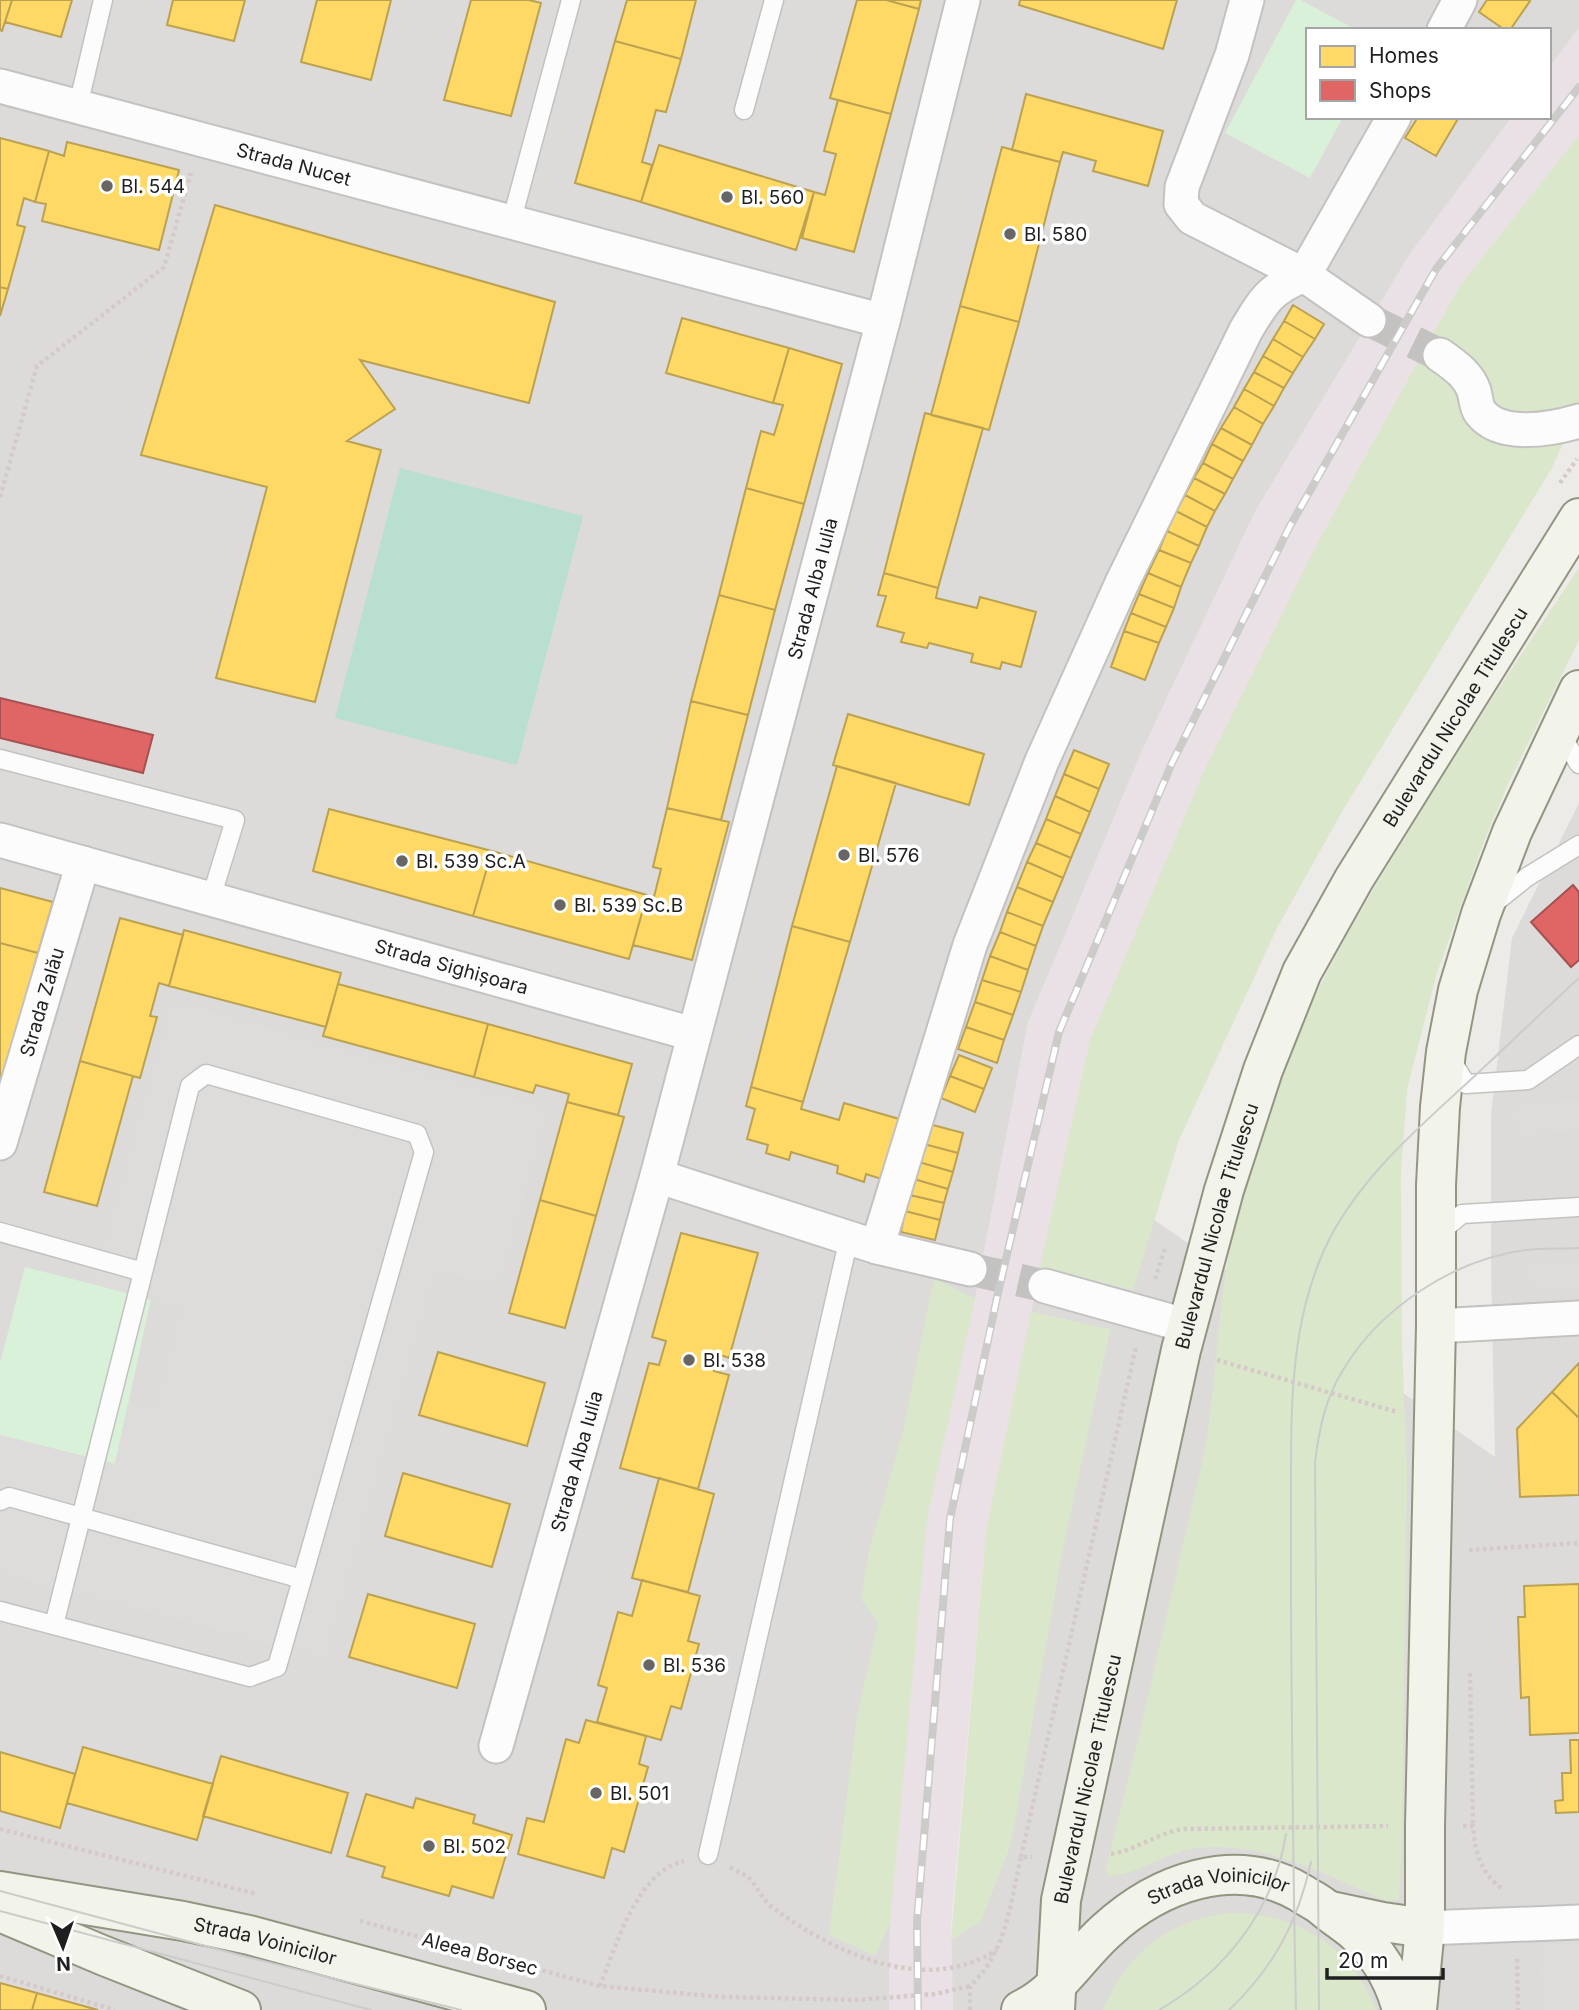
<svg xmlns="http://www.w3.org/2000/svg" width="1579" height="2010" font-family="Inter,sans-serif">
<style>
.residential{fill:#dcdbd9}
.industrial{fill:#eae1e6}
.grass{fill:#dae7ca}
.park{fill:#d9f0d9}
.pitch{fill:#b8dfcf}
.parking{fill:#dddcdb}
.homes{fill:#ffd966;stroke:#bca151;stroke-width:2}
.shops{fill:#e06666;stroke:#a65151;stroke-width:2}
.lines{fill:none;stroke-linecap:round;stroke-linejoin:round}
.minor-tunnel{stroke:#c4c2c0;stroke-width:33;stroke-dasharray:33 17;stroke-linecap:butt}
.service-casing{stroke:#c3c2c0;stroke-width:21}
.minor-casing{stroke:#c3c2c0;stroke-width:37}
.secondary-casing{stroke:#939582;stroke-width:42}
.path{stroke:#d6cac8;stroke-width:4.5;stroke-dasharray:3.5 3.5;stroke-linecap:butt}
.service{stroke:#fcfcfc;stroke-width:18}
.minor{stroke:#fcfcfc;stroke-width:33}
.secondary{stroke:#f2f3eb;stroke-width:38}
.tram{stroke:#cbcbca;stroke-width:2}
.rail-casing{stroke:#cbcbca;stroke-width:8}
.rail{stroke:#fff;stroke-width:5;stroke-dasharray:16;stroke-linecap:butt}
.poi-dot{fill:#676665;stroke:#fff;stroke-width:2.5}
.labels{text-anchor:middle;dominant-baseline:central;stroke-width:7;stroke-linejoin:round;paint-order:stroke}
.street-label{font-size:19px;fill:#1f1f1f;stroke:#fff}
.poi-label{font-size:19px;fill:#1f1f1f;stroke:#fff;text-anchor:start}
</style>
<rect width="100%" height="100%" fill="#edebe8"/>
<!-- residential -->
<path class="residential" d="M0,0H1579V28L1549,68V30H1308V117H1512L1410,254L1255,512L1142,751L1028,1023L975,1299L927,1518L890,1923L889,2010H0Z
M1579,803V2010H953L951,1940L981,1921L1110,1330L1031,1312L1040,1267L1133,1290L1153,1219L1495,1457L1491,1269V1114L1512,938Z"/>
<!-- industrial -->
<path class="industrial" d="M1579,28V135L1459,287L1318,542L1090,1040L1031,1312L986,1531L951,1924L953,2010H889L890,1923L927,1518L975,1299L1028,1023L1142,751L1255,512L1410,254L1512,117H1549V68Z"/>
<!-- grass -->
<path class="grass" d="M1579,135V409L1552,468L1340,815L1277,928L1179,1140L1133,1290L1040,1267L1090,1040L1204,771L1318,542L1459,287Z
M1579,568V640L1507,786L1483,844L1436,976L1407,1090L1401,1173L1402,1345L1407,1471L1402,1839L1399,1900L1387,1901C1322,1874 1264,1839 1191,1849C1162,1854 1138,1875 1109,1876L1106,1869L1136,1748L1204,1454C1218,1380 1216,1303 1234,1229C1248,1174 1265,1109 1287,1057C1319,981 1361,909 1404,839C1460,747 1519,657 1579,568Z
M934,1278L975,1299L927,1518L890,1923L875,1956L829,1935L857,1716L878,1623L861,1599L869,1551L903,1431Z
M1031,1312L1110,1329L1062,1554L1011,1844L981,1921L951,1940L986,1531Z
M1226,1913C1294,1911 1352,1945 1376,2010H1103C1125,1955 1168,1921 1226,1913Z"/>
<!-- park -->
<path class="park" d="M1296,0H1301L1356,30H1308V117H1343L1310,178L1225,133Z
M25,1267L151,1299L115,1464L0,1435V1363Z"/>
<!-- pitch -->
<path class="pitch" d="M400,468L583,516L517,765L335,718Z"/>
<!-- parking -->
<path class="parking" d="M172,1000L548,1109L499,1287L436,1270L325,1658L0,1573V1435L115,1464L128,1403L156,1408L181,1308L93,1284Z
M1579,1099V1130L1516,1137L1512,1106Z
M1579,1261V1287L1530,1288L1529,1262Z
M1579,1944V2010H1541L1539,1946Z"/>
<!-- homes -->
<path class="homes" d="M0,0H12L2,31L0,30Z
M12,0H72L61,37L5,22Z
M173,0H245L234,41L167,25Z
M317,0H391L371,80L301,62Z
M471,0H529L541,3L511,116L444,100Z
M627,0H696L681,59L615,41Z
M857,0H886L919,9L891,114L830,98Z
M886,0H921L919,9Z
M1020,0H1177L1163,49L1019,5Z
M1487,0H1529L1530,1L1510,30H1505L1479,12Z
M615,41L681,59L666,112L656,110L642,162L652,165L641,202L575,183Z
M1026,94L1163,131L1148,186L1093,171L1096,161L1063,152L1060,162L1012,150Z
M838,100L891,114L854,252L802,238L814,192L825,195L836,154L824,151Z
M1418,117H1459L1436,156L1405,138Z
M0,138L49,151L35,202L24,198L17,225L25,227L8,289L0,287Z
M67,142L179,170L159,250L42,221L46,204L35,202L49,151L64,156Z
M659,145L814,192L796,250L641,202Z
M1002,147L1060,162L1019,322L960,306Z
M215,205L555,302L529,403L360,360L395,409L347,441L381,450L315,702L216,678L267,487L141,455Z
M0,287L8,289L0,316Z
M1293,305L1324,324L1315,339L1284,321Z
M960,306L1019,322L989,430L931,415Z
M682,318L789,348L773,403L666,373Z
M1284,321L1315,339L1303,357L1273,339Z
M1273,339L1303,357L1293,373L1263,356Z
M789,348L842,364L804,504L746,488L761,431L774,435L783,405L773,403Z
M1263,356L1293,373L1284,388L1254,372Z
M1254,372L1284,388L1274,406L1244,389Z
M1244,389L1274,406L1263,424L1234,407Z
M1234,407L1263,424L1252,445L1221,428Z
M925,413L983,428L938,588L884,573Z
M1221,428L1252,445L1243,461L1212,444Z
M1212,444L1243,461L1233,479L1203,463Z
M1203,463L1233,479L1225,494L1194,478Z
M1194,478L1225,494L1215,511L1185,495Z
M746,488L804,504L775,610L719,595Z
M1185,495L1215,511L1207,527L1176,511Z
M1176,511L1207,527L1199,546L1167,531Z
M1167,531L1199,546L1191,563L1159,550Z
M1159,550L1191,563L1181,587L1148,573Z
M884,573L938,588L936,598L977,608L980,597L1036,612L1021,667L1002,662L1000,669L971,662L973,654L929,643L927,648L901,642L904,633L877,626L886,596L878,595Z
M1148,573L1181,587L1174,608L1139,594Z
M1139,594L1174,608L1166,627L1131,613Z
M719,595L775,610L748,715L691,701Z
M1131,613L1166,627L1159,643L1124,631Z
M1124,631L1159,643L1145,680L1111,667Z
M691,701L748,715L721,820L667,808Z
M848,714L984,754L969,805L833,765Z
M1074,750L1109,764L1099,789L1064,774Z
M837,766L896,783L850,942L792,926Z
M1064,774L1099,789L1090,812L1055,796Z
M1055,796L1090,812L1081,834L1046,819Z
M667,808L729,822L692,960L633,945L647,895L654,897L661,869L653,867Z
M329,809L492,851L473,916L313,871Z
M1046,819L1081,834L1071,858L1036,843Z
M1036,843L1071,858L1063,878L1027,862Z
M492,851L647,895L629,959L473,916Z
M1027,862L1063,878L1053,902L1017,887Z
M1017,887L1053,902L1043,926L1007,912Z
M0,888L53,902L38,953L0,943Z
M1007,912L1043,926L1036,946L1000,932Z
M120,918L183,935L169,986L159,983L150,1016L157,1017L140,1078L80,1061Z
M792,926L850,942L803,1102L751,1087Z
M184,930L341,973L326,1027L169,986Z
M1000,932L1036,946L1028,970L990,956Z
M0,943L38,953L0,1091Z
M990,956L1028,970L1021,992L982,980Z
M982,980L1021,992L1013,1015L975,1002Z
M338,984L488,1024L474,1077L323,1036Z
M975,1002L1013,1015L1004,1040L966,1027Z
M488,1024L632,1064L618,1115L567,1102L569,1094L536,1085L533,1093L474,1077Z
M966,1027L1004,1040L997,1063L958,1049Z
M959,1055L992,1068L984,1089L950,1076Z
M80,1061L133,1076L97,1206L44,1192Z
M950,1076L984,1089L975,1112L941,1098Z
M751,1087L803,1102L801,1109L839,1120L844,1103L906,1121L888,1181L866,1174L864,1182L837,1173L838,1166L791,1152L789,1160L766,1153L768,1145L747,1139L755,1109L746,1106Z
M567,1102L624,1117L596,1216L540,1200Z
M929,1124L963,1133L958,1153L924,1144Z
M924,1144L958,1153L953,1172L919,1162Z
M919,1162L953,1172L948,1189L914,1179Z
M914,1179L948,1189L944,1203L910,1195Z
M910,1195L944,1203L940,1220L905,1211Z
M540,1200L596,1216L565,1328L509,1313Z
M905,1211L940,1220L935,1240L901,1232Z
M681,1233L758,1253L729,1358L718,1354L714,1371L729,1375L698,1489L620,1468L649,1363L659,1365L666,1341L652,1337Z
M438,1352L545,1383L527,1446L419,1415Z
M1579,1363V1418L1552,1392Z
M1552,1392L1579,1418V1495L1520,1497L1517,1429Z
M403,1473L510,1504L492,1567L385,1536Z
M659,1478L714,1494L688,1592L632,1578Z
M642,1580L700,1596L688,1641L699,1644L681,1709L671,1706L661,1740L597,1722L607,1688L598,1685L618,1612L632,1616Z
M1579,1584V1733L1530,1735L1529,1697L1521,1698L1518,1617H1525L1524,1586Z
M368,1594L475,1624L457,1688L349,1657Z
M586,1720L646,1736L639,1764L648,1767L624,1852L612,1848L604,1878L518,1854L527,1818L544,1822L566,1739L579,1743Z
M1570,1740H1579V1812L1556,1813L1555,1801L1563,1800L1562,1773H1571Z
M83,1747L213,1784L197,1840L67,1803Z
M0,1752L75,1774L60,1828L0,1811Z
M221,1756L348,1793L331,1853L203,1816Z
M366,1794L413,1808L416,1798L475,1815L473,1823L512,1835L493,1898L452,1886L449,1896L382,1877L385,1867L347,1856Z
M0,1983L37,1993L32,2010H0Z
M37,1993L98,2010H32Z"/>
<!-- shops -->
<path class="shops" d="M0,698L153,735L143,773L0,738Z
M1573,885L1579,892V960L1571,967L1531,922Z"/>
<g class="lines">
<!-- minor-tunnel -->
<path class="minor-tunnel" d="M1369,320L1440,355
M970,1269L1045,1286"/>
<defs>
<path id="service" d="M78,106L103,0
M744,110L774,0
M511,223L571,0
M1559,732L1579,764
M0,759L235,820L211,898
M1492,905L1527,877L1579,845
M1450,1058L1466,1084L1528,1080L1579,1045
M0,1232L143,1272
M1439,1233L1462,1214L1579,1207
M0,1501L9,1497L302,1579
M0,1611L250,1677L277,1667L424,1152L417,1134L206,1074L190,1086L54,1625
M708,1855L849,1238"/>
<g id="minor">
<path d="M1247,0L1232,55L1182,187L1181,204L1192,218L1304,275L1369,320"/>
<path d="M1444,30L1460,0"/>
<path id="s1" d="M0,86L883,321"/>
<path d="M1440,355C1454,365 1468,374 1474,391C1476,398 1476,406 1480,412C1500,439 1552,429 1579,421"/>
<path id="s2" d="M0,840L693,1034"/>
<path id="s3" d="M0,1143L83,863"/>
<path d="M657,1176L877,1247L970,1269"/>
<path d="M877,1247L970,945L1042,761L1122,583L1246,330C1264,300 1270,289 1304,275L1394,117"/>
<path d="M1045,1286L1188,1326"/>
<path d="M1436,1326L1579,1318"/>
<path id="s4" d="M496,1746L657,1176L883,321L963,0"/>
<path d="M1425,1928L1579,1922"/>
</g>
<g id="secondary">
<path id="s5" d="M0,1891L183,1921L249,1935L526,2010"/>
<path d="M1331,1911L1383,1922L1425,1928"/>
<path d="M0,1912L102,1955L241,2010"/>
<path id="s6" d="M1021,2010C1058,1993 1077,1957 1106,1931C1158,1883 1235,1854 1301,1893C1308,1898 1316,1901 1323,1907C1332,1915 1343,1922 1353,1930C1377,1951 1394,1979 1402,2010"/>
<path id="s7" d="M1055,2010L1061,1900L1181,1350L1224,1190L1263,1070L1302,972L1354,879L1579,518"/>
<path d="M1417,2010L1425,1928V1826L1436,1326V1185L1440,1107L1446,1052L1458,990L1481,914L1512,832L1579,690"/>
</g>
</defs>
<!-- service casing -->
<use href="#service" class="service-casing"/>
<!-- minor casing -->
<use href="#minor" class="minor-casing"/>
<!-- secondary casing -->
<use href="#secondary" class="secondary-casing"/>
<!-- path -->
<path class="path" d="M1560,483L1577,459
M0,497L37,366L164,267L191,173
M1155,1279L1165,1248
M1217,1360L1397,1412
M1469,1550L1579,1543
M1470,1673L1473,1826
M1463,1826H1473C1475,1852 1480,1872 1502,1889
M0,1829L257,1894
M1111,1854C1137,1850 1157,1833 1183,1829L1388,1826
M1021,1857L1136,1347
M730,1867C736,1871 744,1874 749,1878C758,1887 762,1900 773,1908C835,1953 924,1996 997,1950
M360,1921L600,1986L723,1997L856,2000L935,1994L970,1986
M1517,1959L1518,2010
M0,1976L115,2010
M600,1986C616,1946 637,1871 684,1861
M970,2010V1986C1007,1952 1010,1903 1021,1857H1032"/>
<!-- service -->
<use href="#service" class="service"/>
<!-- minor -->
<use href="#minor" class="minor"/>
<!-- secondary -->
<use href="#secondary" class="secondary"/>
<!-- tram -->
<path class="tram" d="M0,1891L243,1956L461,2010
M0,1911L371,2010
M1159,2010C1225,1972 1274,1910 1286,1834
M1229,2010C1274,1967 1298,1922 1311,1862
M1296,2010C1293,1876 1292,1743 1291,1609C1291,1565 1291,1521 1291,1477C1291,1393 1292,1308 1333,1232C1366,1173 1417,1129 1466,1084C1504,1049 1541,1013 1579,978
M1319,2010L1315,1462C1319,1430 1325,1399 1343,1370C1380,1308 1453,1260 1525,1250C1543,1248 1561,1249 1579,1248"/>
<defs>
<path id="rail" d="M918,2010L917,1922L950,1519L998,1293L1059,1032L1172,763L1290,526L1436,269L1579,87"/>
</defs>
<!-- rail casing -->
<use href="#rail" class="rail-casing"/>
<!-- rail -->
<use href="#rail" class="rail"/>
</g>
<!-- markers -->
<g class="poi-dot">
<circle cx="107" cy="186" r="7"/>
<circle cx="727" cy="197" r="7"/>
<circle cx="1010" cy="234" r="7"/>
<circle cx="844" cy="855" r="7"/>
<circle cx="402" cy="861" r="7"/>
<circle cx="560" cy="905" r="7"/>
<circle cx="689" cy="1360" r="7"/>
<circle cx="649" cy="1665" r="7"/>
<circle cx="596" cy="1793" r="7"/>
<circle cx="429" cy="1846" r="7"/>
</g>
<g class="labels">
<!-- street labels -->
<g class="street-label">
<text stroke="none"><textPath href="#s1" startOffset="304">Strada Nucet</textPath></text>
<text stroke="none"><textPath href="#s4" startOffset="1200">Strada Alba Iulia</textPath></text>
<text stroke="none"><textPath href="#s7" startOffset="1368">Bulevardul Nicolae Titulescu</textPath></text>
<text stroke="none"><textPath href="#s2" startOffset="469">Strada Sighișoara</textPath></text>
<text stroke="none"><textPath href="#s3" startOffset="147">Strada Zalău</textPath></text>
<text stroke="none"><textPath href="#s7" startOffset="802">Bulevardul Nicolae Titulescu</textPath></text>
<text stroke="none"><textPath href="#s4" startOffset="296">Strada Alba Iulia</textPath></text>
<text stroke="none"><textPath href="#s7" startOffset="234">Bulevardul Nicolae Titulescu</textPath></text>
<text stroke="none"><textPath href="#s6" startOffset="243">Strada Voinicilor</textPath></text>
<text stroke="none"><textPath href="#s5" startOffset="270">Strada Voinicilor</textPath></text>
<text transform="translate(480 1954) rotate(15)">Aleea Borsec</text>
</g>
<!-- poi labels -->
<g class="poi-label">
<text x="121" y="186">Bl. 544</text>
<text x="741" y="197">Bl. 560</text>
<text x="1024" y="234">Bl. 580</text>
<text x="858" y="855">Bl. 576</text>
<text x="416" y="861">Bl. 539 Sc.A</text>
<text x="574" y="905">Bl. 539 Sc.B</text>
<text x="703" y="1360">Bl. 538</text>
<text x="663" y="1665">Bl. 536</text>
<text x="610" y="1793">Bl. 501</text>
<text x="443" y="1846">Bl. 502</text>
</g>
</g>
<!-- legend -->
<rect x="1306" y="28" width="245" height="91" fill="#ffffff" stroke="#a5a5a5" stroke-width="2"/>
<rect x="1320" y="46" width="35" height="21" fill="#ffd966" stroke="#a5a5a5" stroke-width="2"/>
<text x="1369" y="63" font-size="21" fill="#1f1f1f">Homes</text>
<rect x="1320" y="80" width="35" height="21" fill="#e06666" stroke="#a5a5a5" stroke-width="2"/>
<text x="1369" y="98" font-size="21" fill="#1f1f1f">Shops</text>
<!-- north arrow -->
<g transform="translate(63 1947) rotate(178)" stroke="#ffffff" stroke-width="5" paint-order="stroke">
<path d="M0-5L12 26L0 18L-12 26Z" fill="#1f1f1f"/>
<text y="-10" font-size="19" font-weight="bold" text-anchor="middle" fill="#1f1f1f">N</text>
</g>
<!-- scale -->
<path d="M1327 1968v10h116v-10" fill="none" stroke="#1f1f1f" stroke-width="3.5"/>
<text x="1338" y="1968" font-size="21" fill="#1f1f1f" stroke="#ffffff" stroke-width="5" paint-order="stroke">20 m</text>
</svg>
